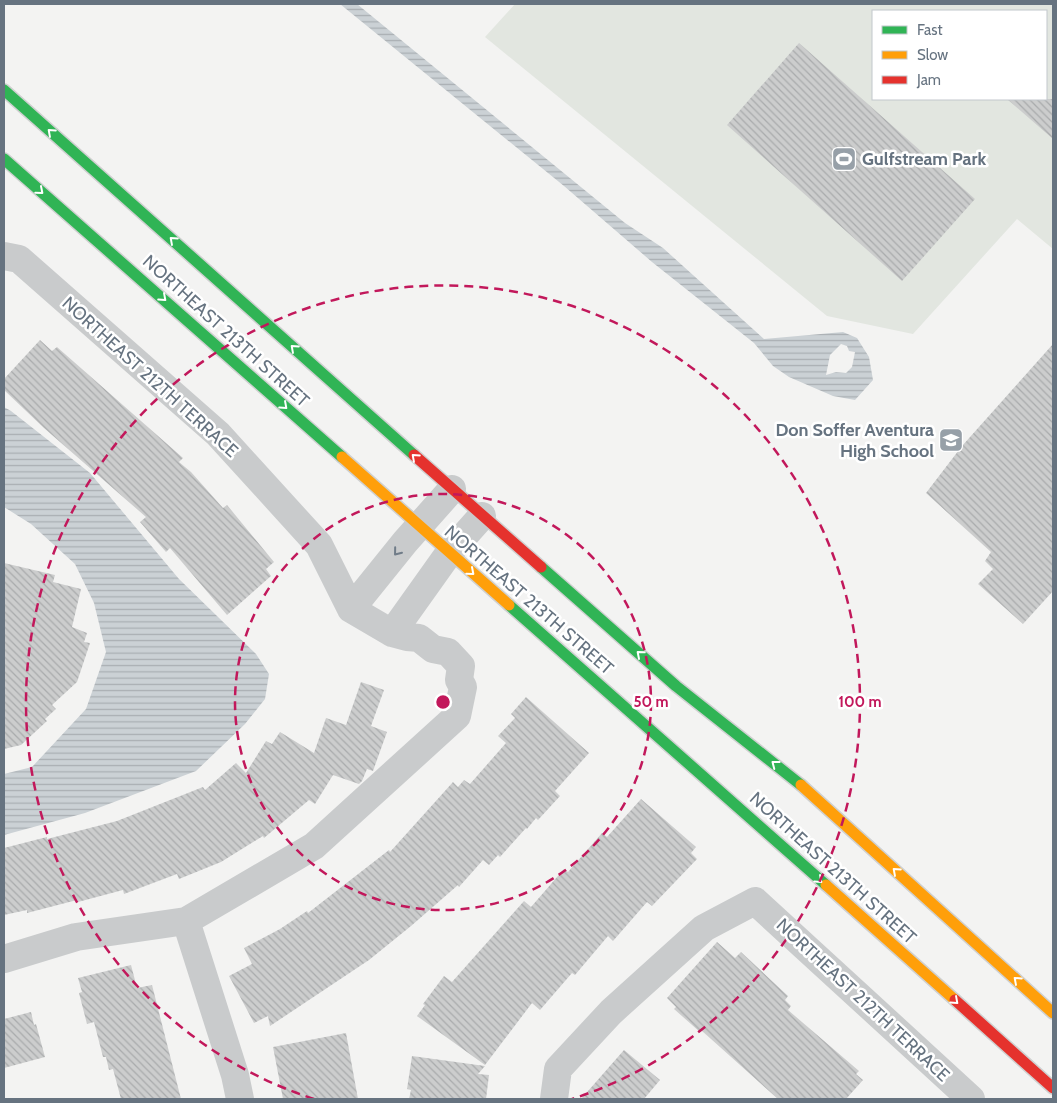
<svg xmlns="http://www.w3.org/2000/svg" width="1057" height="1103" font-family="Cabin,sans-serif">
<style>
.garden{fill:#e2e6e0;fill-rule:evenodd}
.water{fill:url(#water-rules);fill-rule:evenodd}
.building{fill:url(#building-back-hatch)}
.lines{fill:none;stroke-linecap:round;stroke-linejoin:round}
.fast-casing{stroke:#cfd0d0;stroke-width:14}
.slow-casing{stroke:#cfd0d0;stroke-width:14}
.jam-casing{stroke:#cfd0d0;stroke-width:14}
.street{stroke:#c9cbcc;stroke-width:28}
.fast{stroke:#30b455;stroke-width:11}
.slow{stroke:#ff9f0a;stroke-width:11}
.jam{stroke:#e5322d;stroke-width:11}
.oneway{stroke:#fff}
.oneway2{stroke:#707c88}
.ring{fill:none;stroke:#c2185b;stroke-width:2.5;stroke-dasharray:9 6}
.labels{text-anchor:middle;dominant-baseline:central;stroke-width:5;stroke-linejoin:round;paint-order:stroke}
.poi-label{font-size:18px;font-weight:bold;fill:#667380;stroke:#fff;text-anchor:start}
.street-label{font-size:18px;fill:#667380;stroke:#fff}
.centre{fill:#c2185b;stroke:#fff;stroke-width:2.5}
.ring-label{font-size:15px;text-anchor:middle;font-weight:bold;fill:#c2185b;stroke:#fff;stroke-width:5;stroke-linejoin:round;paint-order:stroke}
</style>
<defs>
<pattern id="water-rules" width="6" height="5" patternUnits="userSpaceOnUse" patternTransform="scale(1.25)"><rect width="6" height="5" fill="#cbd1d5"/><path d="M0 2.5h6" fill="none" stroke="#a9aeb2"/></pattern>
<pattern id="building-back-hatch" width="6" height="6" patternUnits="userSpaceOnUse" patternTransform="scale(1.25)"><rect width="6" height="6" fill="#cccdcd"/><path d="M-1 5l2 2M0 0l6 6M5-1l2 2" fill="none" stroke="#a9abac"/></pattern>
</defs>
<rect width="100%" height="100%" fill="#f3f3f2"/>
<!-- garden -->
<path class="garden" d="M515,4H1053V249L1017,219L913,334L827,316L485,37ZM873,11H1046V99H873Z"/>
<!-- water -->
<path class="water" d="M340,4H357L625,223L663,248L764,339L843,332L857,338L869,357L873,380L855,400L833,396L789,377L773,366L754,343L652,262L564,186ZM841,344L847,346L849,351L855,352L852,367L846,373L836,372L826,375L830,355Z
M4,407L11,411L90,473L179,579L256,654L269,674L265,699L245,724L196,771L85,813L4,835V774L32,767L86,709L106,652L94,603L75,564L31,524L4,507Z"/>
<!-- building -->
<path class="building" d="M799,43L975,199L902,281L727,125Z
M1007,99H1053V139Z
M40,340L52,351L57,347L183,458L179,462L191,472L223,508L227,505L274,562L266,569L271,576L227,615L170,548L166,552L140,522L146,517L44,428L4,390V379Z
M1053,344V591L1023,624L978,584L993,569L985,561L991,552L926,493L962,446Z
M4,563L55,575L53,582L81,589L72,627L87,633L84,642L90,643L77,682L52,705L56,709L45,719L47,721L21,745L4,749Z
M361,682L384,690L371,726L387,732L373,771L367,769L362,781L359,784L333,775L315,804L309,800L264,838L263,836L221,862L179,879L177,874L124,894L123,890L78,902L77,900L27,913V910L4,915V848L47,837V839L117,821L203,787L205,790L236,763L246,773L266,741L272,744L280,732L314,753L326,718L346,725Z
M526,697L589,753L555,791L560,796L538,820L536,818L527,829L526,828L500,857L498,855L489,865L483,860L459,887L458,885L411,926L369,960L270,1026L268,1016L254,1023L229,976L252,964L244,948L280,929L307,911L308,913L389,850L390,852L453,782L458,787L464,780L470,784L506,743L498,736L515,718L511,714Z
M641,799L696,847L691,853L697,859L652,906L647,902L613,941L608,936L575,975L572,973L540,1010L532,1003L485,1065L417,1016L425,1005L423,1004L444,976L452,982L524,901L531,907L564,869L568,872L602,833L607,837Z
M717,942L735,958L741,952L788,996L785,1000L791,1006L788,1010L859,1071L856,1074L863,1080L846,1099H778L701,1030L700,1032L674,1009L676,1007L667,998Z
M131,965L137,988L152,985L181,1099H121L113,1069L109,1070L106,1057H103L94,1022L87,1024L79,993L82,992L78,978Z
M31,1012L34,1025L36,1024L45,1057L4,1068V1019Z
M346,1033L358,1099H283L273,1047Z
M624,1050L660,1080L644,1099H581Z
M412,1056L485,1066L478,1074L489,1075L486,1099H409L411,1090L407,1089Z"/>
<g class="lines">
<defs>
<path id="fast" d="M4,90L414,455
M4,159L342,457
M541,567L676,686L801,785
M509,605L826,885"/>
<path id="slow" d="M342,457L509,605
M801,785L1053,1013
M826,885L955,1000"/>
<path id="jam" d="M414,455L541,567
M955,1000L1053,1088"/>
</defs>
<!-- fast casing -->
<use href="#fast" class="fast-casing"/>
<!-- slow casing -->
<use href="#slow" class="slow-casing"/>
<!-- jam casing -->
<use href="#jam" class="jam-casing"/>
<!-- street -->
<path class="street" d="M4,256L19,259L218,434L319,545L351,609L392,633L407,637L419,638L433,649L448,652L461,666L459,680L463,687L457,716L314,846L186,921L76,937L4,959
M351,609L405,542L452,489
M392,633L449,553L482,516
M186,921L235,1075L240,1099
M554,1099L558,1069L611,1012L704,928L755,901L971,1099"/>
<!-- fast -->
<use href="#fast" class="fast"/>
<!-- slow -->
<use href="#slow" class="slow"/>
<!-- jam -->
<use href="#jam" class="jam"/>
</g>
<!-- one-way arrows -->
<defs><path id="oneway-chevron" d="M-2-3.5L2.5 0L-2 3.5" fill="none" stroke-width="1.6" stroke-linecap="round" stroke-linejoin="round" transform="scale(1.25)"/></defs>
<g class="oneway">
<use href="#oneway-chevron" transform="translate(51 132) rotate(-138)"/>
<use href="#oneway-chevron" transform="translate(40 191) rotate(41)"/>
<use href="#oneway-chevron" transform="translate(173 240) rotate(-138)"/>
<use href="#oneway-chevron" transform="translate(163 298) rotate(42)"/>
<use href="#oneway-chevron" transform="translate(294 348) rotate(-138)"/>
<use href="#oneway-chevron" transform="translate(284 406) rotate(42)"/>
<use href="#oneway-chevron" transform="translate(415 457) rotate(-138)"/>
<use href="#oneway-chevron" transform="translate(471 572) rotate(41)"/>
<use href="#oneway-chevron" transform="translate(640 654) rotate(-139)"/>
<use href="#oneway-chevron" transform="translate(775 764) rotate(-142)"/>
<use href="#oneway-chevron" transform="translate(896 871) rotate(-138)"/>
<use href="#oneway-chevron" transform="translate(819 880) rotate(42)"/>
<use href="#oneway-chevron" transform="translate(1017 980) rotate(-138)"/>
<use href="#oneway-chevron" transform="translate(955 1001) rotate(42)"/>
</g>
<use class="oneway2" href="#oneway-chevron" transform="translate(397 552) rotate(129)"/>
<!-- distance rings -->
<g class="ring">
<circle cx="443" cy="702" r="208"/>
<path d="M314 1099A417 417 0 1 1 572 1099"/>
</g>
<!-- icons -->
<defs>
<symbol id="stadium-square" viewBox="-11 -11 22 22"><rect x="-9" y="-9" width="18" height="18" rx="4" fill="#97a0a8" stroke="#fff"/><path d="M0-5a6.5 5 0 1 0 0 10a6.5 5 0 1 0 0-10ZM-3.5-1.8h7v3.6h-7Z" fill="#fff"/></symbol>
<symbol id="school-square" viewBox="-11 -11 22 22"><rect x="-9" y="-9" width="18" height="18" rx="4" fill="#97a0a8" stroke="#fff"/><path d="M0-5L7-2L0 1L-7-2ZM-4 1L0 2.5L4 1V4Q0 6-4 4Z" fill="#fff"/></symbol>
</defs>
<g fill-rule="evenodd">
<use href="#stadium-square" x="830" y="145" width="28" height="28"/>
<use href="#school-square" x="937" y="426" width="28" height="28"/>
</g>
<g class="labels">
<!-- poi labels -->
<g class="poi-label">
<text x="862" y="159">Gulfstream Park</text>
<text x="934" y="430" text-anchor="end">Don Soffer Aventura<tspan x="934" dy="21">High School</tspan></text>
</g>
<!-- street labels -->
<g class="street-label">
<text transform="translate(226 331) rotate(42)">NORTHEAST 213TH STREET</text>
<text transform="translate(150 377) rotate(42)">NORTHEAST 212TH TERRACE</text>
<text transform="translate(529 600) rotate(41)">NORTHEAST 213TH STREET</text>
<text transform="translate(833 868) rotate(42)">NORTHEAST 213TH STREET</text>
<text transform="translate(863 1000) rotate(43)">NORTHEAST 212TH TERRACE</text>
</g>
</g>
<circle cx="443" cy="702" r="8" class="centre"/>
<g class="ring-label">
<text x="651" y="707">50 m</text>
<text x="860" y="707">100 m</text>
</g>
<!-- border -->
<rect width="1057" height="1103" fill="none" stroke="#667380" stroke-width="10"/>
<!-- legend -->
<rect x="872" y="10" width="175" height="90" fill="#ffffff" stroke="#c2c7cc"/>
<rect x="882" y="26" width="25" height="8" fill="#30b455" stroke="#c2c7cc"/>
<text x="917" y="35" font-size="15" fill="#667380">Fast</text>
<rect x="882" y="51" width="25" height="8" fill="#ff9f0a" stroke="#c2c7cc"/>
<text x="917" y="60" font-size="15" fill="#667380">Slow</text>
<rect x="882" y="76" width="25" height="8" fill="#e5322d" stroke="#c2c7cc"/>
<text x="917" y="85" font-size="15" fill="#667380">Jam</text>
</svg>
